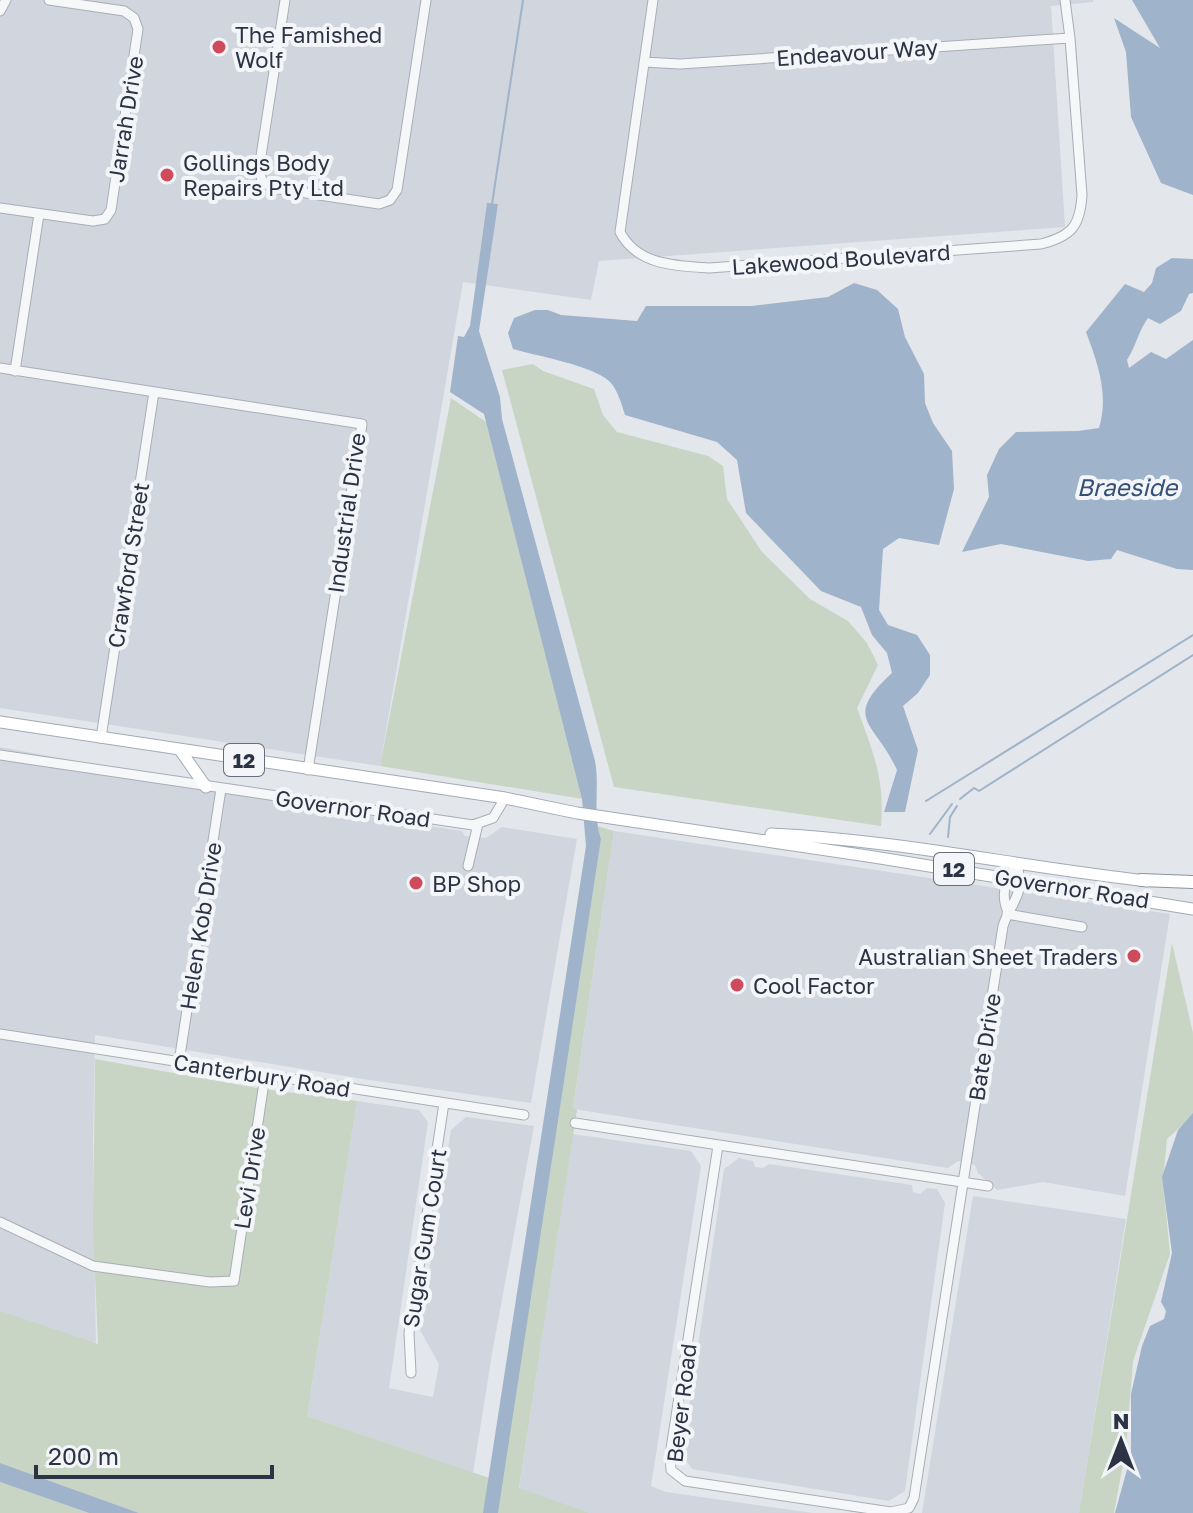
<svg xmlns="http://www.w3.org/2000/svg" width="1193" height="1513" font-family="'Golos Text',sans-serif">
<style>
.built{fill:#d1d5dd}
.green{fill:#c8d5c4}
.water{fill:#9fb3cb}
.lines{fill:none;stroke-linecap:round;stroke-linejoin:round}
.stream{stroke:#9fb3cb;stroke-width:2}
.minor-casing{stroke:#a8adb6;stroke-width:11}
.major-casing{stroke:#a2aab7;stroke-width:13}
.highway-casing{stroke:#8a93a2;stroke-width:14}
.minor{stroke:#f6f7f9;stroke-width:9}
.major{stroke:#fff;stroke-width:11}
.highway{stroke:#fff;stroke-width:12}
.poi-dot{fill:#cf4a5b;stroke:#f3f5f8;stroke-width:3}
.labels{text-anchor:middle;dominant-baseline:central;stroke-width:8;stroke-linejoin:round;paint-order:stroke}
.shield{fill:#f3f5f8;stroke:#676d7a;stroke-width:2}
.shield-label{font-size:20px;font-weight:bold;fill:#2b3344}
.poi-label{font-size:22px;fill:#2b3344;stroke:#f3f5f8;text-anchor:start}
.street-label{font-size:22px;fill:#2b3344;stroke:#f3f5f8}
.water-label{font-size:24px;font-style:italic;fill:#355178;stroke:#f3f5f8}
</style>
<rect width="100%" height="100%" fill="#e3e6eb"/>
<!-- built -->
<path class="built" d="M0,0H1093V2L1051,6L1065,227L599,261L591,300L463,282L380,766L0,708Z
M0,747L403,822L462,831L465,836L486,838L502,827L577,839L531,1103L363,1079L95,1035L93,1143L96,1350L0,1314Z
M614,831L1170,914L1125,1196L1043,1182L997,1190L978,1173L975,1165L958,1161L948,1168L573,1109Z
M357,1101L419,1110L428,1122L389,1388L433,1397L439,1364L420,1330L451,1130L466,1117L534,1126L493,1348L473,1473L307,1416Z
M573,1134L691,1151L701,1166L651,1486L666,1492L813,1513H590L519,1489Z
M739,1158L753,1161L755,1167L763,1168L769,1164L912,1185L913,1192L920,1194L927,1188L937,1189L945,1203L905,1491L889,1501L692,1469L682,1455L724,1169Z
M973,1196L1126,1219L1079,1513H922Z"/>
<!-- green -->
<path class="green" d="M533,364L543,371L594,389L603,415L617,432L708,456L723,466L727,499L762,552L810,599L848,621L867,643L878,665L857,708C873,752 885,778 881,826L614,787L502,370Z
M451,398L486,422L583,799L380,766Z
M597,826L614,831L573,1108L577,1110L519,1488L590,1513H139L0,1463V1311L98,1344L93,1229L95,1059L263,1089L357,1101L307,1416L501,1482L601,839Z
M1172,943L1193,1033V1115L1167,1139L1163,1181L1170,1254L1133,1361L1126,1447L1114,1513H1079Z
M0,1482L89,1513H0Z"/>
<!-- water -->
<path class="water" d="M1132,0H1193V195L1161,183L1131,117L1126,52L1114,18L1160,48Z
M487,203L498,204L479,331L500,397L502,419L595,761C600,787 592,813 601,839L498,1513H483L586,846L582,799L484,414L450,392L458,336L464,337L470,326Z
M1172,258L1193,259V293L1189,294L1181,311L1160,324L1148,318C1138,332 1136,346 1127,360L1129,368L1151,352L1166,359L1193,340V570L1177,569L1117,550L1111,559L1088,561L1001,544L962,552L989,497L987,475L999,449L1016,432L1078,431L1099,428C1109,395 1098,364 1086,332L1125,284L1144,292L1152,283L1156,268Z
M854,283L877,290L898,309L905,337L924,374L925,403L933,423L952,451L954,489L939,545L899,538L883,549L879,610L888,625L917,635L930,655V675L918,693L903,706L918,750L905,812H884L897,770C875,721 841,720 892,673L887,653L872,635L861,607L821,591L746,513L737,460L717,442L625,415C622,405 617,388 609,381C591,365 537,356 513,349L508,333L514,318L535,310H548L561,315L637,321L646,306H752L828,297Z
M1193,1113V1513H1115L1131,1455V1394L1142,1346L1150,1326L1164,1319L1166,1311L1161,1302L1172,1253L1162,1177L1178,1130Z
M0,1463L139,1513H89L0,1482Z"/>
<g class="lines">
<!-- stream -->
<path class="stream" d="M492,204L523,0
M960,799L974,788L979,791L1193,655
M926,801L1193,635
M930,834L952,804
M948,837L950,817L957,806"/>
<defs>
<path id="minor" d="M285,0L259,169L262,181L273,188L379,204L390,200L397,190L426,0
M653,0L620,232C637,265 675,266 709,268L1041,244C1072,236 1080,226 1082,195L1070,38L1065,0
M0,11L6,0
M644,62L680,64L1070,38
M0,208L93,221L105,219L111,210L138,29L134,18L124,11L49,0
M0,368L362,424L308,770
M15,371L39,214
M101,738L154,392
M0,755L473,825L493,818L505,798
M468,866L478,824
M1008,912C1000,894 1005,879 1017,864
M1007,914L1082,927
M0,1034L524,1115
M179,1062L221,789
M575,1123L988,1186
M718,1146L670,1455L671,1470L685,1481L891,1512L909,1508L914,1498L1003,926C1012,899 1025,897 1017,864
M0,1222L93,1266L210,1282L234,1281L265,1076
M411,1373L409,1333L444,1103"/>
<path id="major" d="M0,722L505,798L577,813L874,857L1193,909
M180,750L206,787
M771,834C898,840 1021,867 1147,881"/>
<path id="highway" d="M1141,880L1193,882"/>
</defs>
<!-- minor casing -->
<use href="#minor" class="minor-casing"/>
<!-- major casing -->
<use href="#major" class="major-casing"/>
<!-- highway casing -->
<use href="#highway" class="highway-casing"/>
<!-- minor -->
<use href="#minor" class="minor"/>
<!-- major -->
<use href="#major" class="major"/>
<!-- highway -->
<use href="#highway" class="highway"/>
</g>
<!-- markers -->
<g class="poi-dot">
<circle cx="219" cy="47" r="8"/>
<circle cx="167" cy="175" r="8"/>
<circle cx="416" cy="883" r="8"/>
<circle cx="1134" cy="956" r="8"/>
<circle cx="737" cy="985" r="8"/>
</g>
<g class="labels">
<!-- shield labels -->
<g class="shield">
<rect x="224" y="744" width="40" height="32" rx="6"/>
<rect x="934" y="853" width="40" height="32" rx="6"/>
</g>
<g class="shield-label">
<text x="244" y="760">12</text>
<text x="954" y="869">12</text>
</g>
<!-- poi labels -->
<g class="poi-label">
<text x="235" y="34">The Famished<tspan x="235" dy="25">Wolf</tspan></text>
<text x="183" y="162">Gollings Body<tspan x="183" dy="25">Repairs Pty Ltd</tspan></text>
<text x="432" y="883">BP Shop</text>
<text x="1118" y="956" text-anchor="end">Australian Sheet Traders</text>
<text x="753" y="985">Cool Factor</text>
</g>
<!-- street labels -->
<g class="street-label">
<text transform="translate(857 52) rotate(-4)">Endeavour Way</text>
<text transform="translate(125 119) rotate(-81)">Jarrah Drive</text>
<text transform="translate(841 259) rotate(-4)">Lakewood Boulevard</text>
<text transform="translate(346 513) rotate(-82)">Industrial Drive</text>
<text transform="translate(128 565) rotate(-81)">Crawford Street</text>
<text transform="translate(353 808) rotate(8)">Governor Road</text>
<text transform="translate(1072 888) rotate(9)">Governor Road</text>
<text transform="translate(200 926) rotate(-81)">Helen Kob Drive</text>
<text transform="translate(984 1047) rotate(-81)">Bate Drive</text>
<text transform="translate(262 1075) rotate(9)">Canterbury Road</text>
<text transform="translate(249 1178) rotate(-81)">Levi Drive</text>
<text transform="translate(424 1238) rotate(-81)">Sugar Gum Court</text>
<text transform="translate(681 1403) rotate(-83)">Beyer Road</text>
</g>
<!-- water labels -->
<g class="water-label">
<text x="1127" y="486">Braeside</text>
</g>
</g>
<!-- north arrow -->
<g transform="translate(1121 1441)" stroke="#f3f5f8" stroke-width="6" paint-order="stroke">
<path d="M0-6L14 30L0 20L-14 30Z" fill="#2b3344"/>
<text y="-12" font-size="22" font-weight="bold" text-anchor="middle" fill="#2b3344">N</text>
</g>
<!-- scale -->
<path d="M36 1465v12h236v-12" fill="none" stroke="#2b3344" stroke-width="4"/>
<text x="48" y="1465" font-size="24" fill="#2b3344" stroke="#f3f5f8" stroke-width="6" paint-order="stroke">200 m</text>
</svg>
